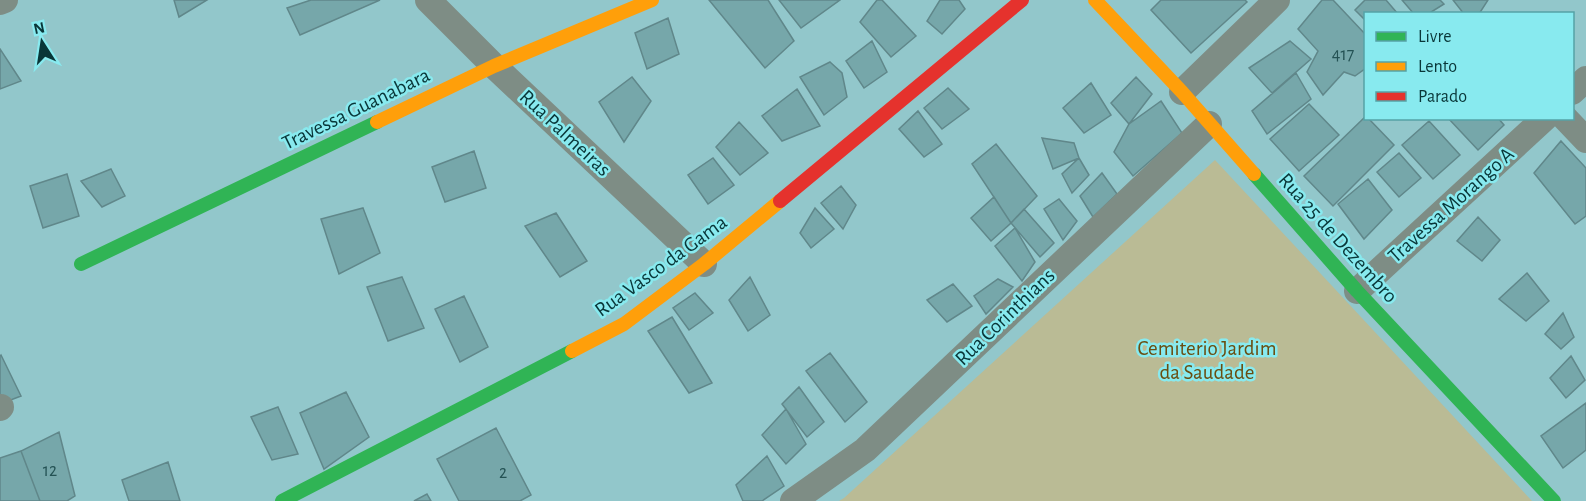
<svg xmlns="http://www.w3.org/2000/svg" width="1586" height="501" font-family="'Alegreya Sans',sans-serif">
<style>
.green{fill:#babb95}
.building{fill:#76a7aa;stroke:#60878a;stroke-width:1.5}
.lines{fill:none;stroke-linecap:round;stroke-linejoin:round}
.street{stroke:#7e8d85;stroke-width:26}
.fast{stroke:#30b455;stroke-width:14}
.slow{stroke:#ff9f0a;stroke-width:14}
.jam{stroke:#e5322d;stroke-width:14}
.labels{text-anchor:middle;dominant-baseline:central;stroke-width:5;stroke-linejoin:round;paint-order:stroke}
.number-label{font-size:18px;fill:#245254}
.street-label{font-size:21px;fill:#093638;stroke:#88eaef}
.park-label{font-size:21px;fill:#6a4d11;stroke:#88eaef}
</style>
<rect width="100%" height="100%" fill="#92c7cb"/>
<!-- green -->
<path class="green" d="M1215,160L1532,501H839L844,498Z"/>
<!-- building -->
<path class="building" d="M174,0H207L179,17Z
M311,0H380L300,35L287,8Z
M709,0H768L794,41L765,68Z
M779,0H840L801,28Z
M877,0H882L916,36L891,57L860,22Z
M940,0H959L965,9L942,34L927,21Z
M1161,0H1245L1247,2L1191,53L1151,10Z
M1322,0H1333L1366,35V68L1355,76L1344,72L1323,95L1307,72L1318,51L1298,29Z
M1365,0H1386L1398,14H1366V21L1355,10Z
M1402,0H1440L1444,4L1428,14H1414Z
M1453,0H1488L1479,14H1464Z
M668,18L679,54L647,69L635,33Z
M872,41L887,72L864,88L846,61Z
M1290,41L1311,59L1272,93L1249,68Z
M0,49L21,81L0,89Z
M830,62L842,73L847,97L824,115L800,77Z
M1296,73L1311,99L1267,134L1252,111Z
M632,77L651,101L624,142L599,102Z
M1136,77L1152,94L1129,124L1111,103Z
M1091,83L1111,115L1084,133L1063,108Z
M948,88L969,109L942,129L924,108Z
M797,89L820,126L782,141L762,116Z
M1161,101L1182,133L1133,176L1114,152L1129,124Z
M1309,104L1339,135L1299,171L1270,139Z
M918,111L942,144L924,157L899,129Z
M1366,116V118H1368L1394,145L1333,206L1304,176Z
M1448,118H1498L1504,125L1478,150Z
M1429,121L1460,155L1433,179L1402,145Z
M739,122L768,153L740,175L716,147Z
M1042,138L1074,143L1079,158L1053,169Z
M1561,141L1586,168V216L1575,224L1534,173Z
M996,144L1037,196L1011,223L972,164Z
M474,151L486,188L445,202L432,167Z
M1399,153L1421,178L1399,197L1377,172Z
M713,158L734,185L708,204L688,175Z
M1079,158L1089,175L1072,193L1062,174Z
M111,169L125,196L102,207L81,181Z
M1102,173L1117,194L1093,217L1080,196Z
M67,174L79,216L43,228L30,186Z
M1368,179L1392,210L1364,239L1338,204Z
M841,186L856,205L843,229L821,203Z
M994,197L1011,223L991,241L971,218Z
M1059,199L1077,221L1063,240L1044,209Z
M363,208L380,253L339,274L321,219Z
M815,208L834,229L811,248L800,233Z
M1024,209L1054,243L1040,257L1011,223Z
M556,213L587,261L560,277L525,226Z
M1478,217L1500,240L1482,261L1457,241Z
M1015,228L1035,262L1022,281L995,246Z
M1527,273L1549,301L1526,321L1499,299Z
M402,277L424,328L388,341L367,287Z
M750,277L770,315L748,331L729,300Z
M998,279L1013,287L986,314L974,296Z
M953,284L972,306L947,322L927,300Z
M695,293L713,313L689,330L673,308Z
M464,296L488,347L460,362L435,309Z
M1563,313L1574,337L1561,349L1545,334Z
M672,317L712,383L689,393L648,331Z
M830,353L867,402L845,422L806,371Z
M1,355L21,396L0,404V356Z
M1571,356L1585,380L1566,398L1550,378Z
M799,387L824,422L807,437L782,404Z
M346,392L369,437L324,469L300,413Z
M1586,403V450L1563,468L1541,436Z
M278,407L298,454L272,460L251,417Z
M786,409L806,444L786,464L762,435Z
M496,428L531,495L520,501H459L437,459Z
M59,432L75,496L67,501H40L21,451Z
M21,451L40,501H0V458Z
M767,456L784,486L762,501H743L736,485Z
M168,462L180,501H129L122,480Z
M427,494L431,501H414Z"/>
<g class="lines">
<!-- street -->
<path class="street" d="M428,0L494,66L704,264
M0,2L5,0
M1182,92L1277,0
M1572,92L1586,79
M1565,118L1586,140
M1357,291L1545,118
M0,408L1,407
M793,501L865,450L1209,124"/>
<!-- fast -->
<path class="fast" d="M1254,174L1357,291L1554,501
M81,264L377,122
M282,501L572,351"/>
<!-- slow -->
<path class="slow" d="M1095,0L1182,92L1254,174
M377,122L494,66L652,0
M572,351L624,324L704,264L780,201"/>
<!-- jam -->
<path class="jam" d="M780,201L1022,0"/>
</g>
<g class="labels">
<!-- number labels -->
<g class="number-label">
<text x="1343" y="55">417</text>
<text x="50" y="471">12</text>
<text x="503" y="473">2</text>
</g>
<!-- street labels -->
<g class="street-label">
<text transform="translate(356 109) rotate(-26)">Travessa Guanabara</text>
<text transform="translate(565 133) rotate(43)">Rua Palmeiras</text>
<text transform="translate(1451 205) rotate(-42)">Travessa Morango A</text>
<text transform="translate(1338 238) rotate(48)">Rua 25 de Dezembro</text>
<text transform="translate(661 266) rotate(-36)">Rua Vasco da Gama</text>
<text transform="translate(1005 317) rotate(-44)">Rua Corinthians</text>
</g>
<!-- park labels -->
<g class="park-label">
<text x="1207" y="348">Cemiterio Jardim<tspan x="1207" dy="24">da Saudade</tspan></text>
</g>
</g>
<!-- legend -->
<rect x="1364" y="12" width="210" height="108" fill="#88eaef" stroke="#55a2a6" stroke-width="1.5"/>
<rect x="1376" y="32" width="30" height="9" fill="#30b455" stroke="#55a2a6" stroke-width="1.5"/>
<text x="1418" y="42" font-size="18" fill="#093638">Livre</text>
<rect x="1376" y="62" width="30" height="9" fill="#ff9f0a" stroke="#55a2a6" stroke-width="1.5"/>
<text x="1418" y="72" font-size="18" fill="#093638">Lento</text>
<rect x="1376" y="92" width="30" height="9" fill="#e5322d" stroke="#55a2a6" stroke-width="1.5"/>
<text x="1418" y="102" font-size="18" fill="#093638">Parado</text>
<!-- north arrow -->
<g transform="translate(42 42) rotate(348)" stroke="#88eaef" stroke-width="4.5" paint-order="stroke">
<path d="M0-4.5L10 22L0 15L-10 22Z" fill="#093638"/>
<text y="-9" font-size="16" font-weight="bold" text-anchor="middle" fill="#093638">N</text>
</g>
</svg>
